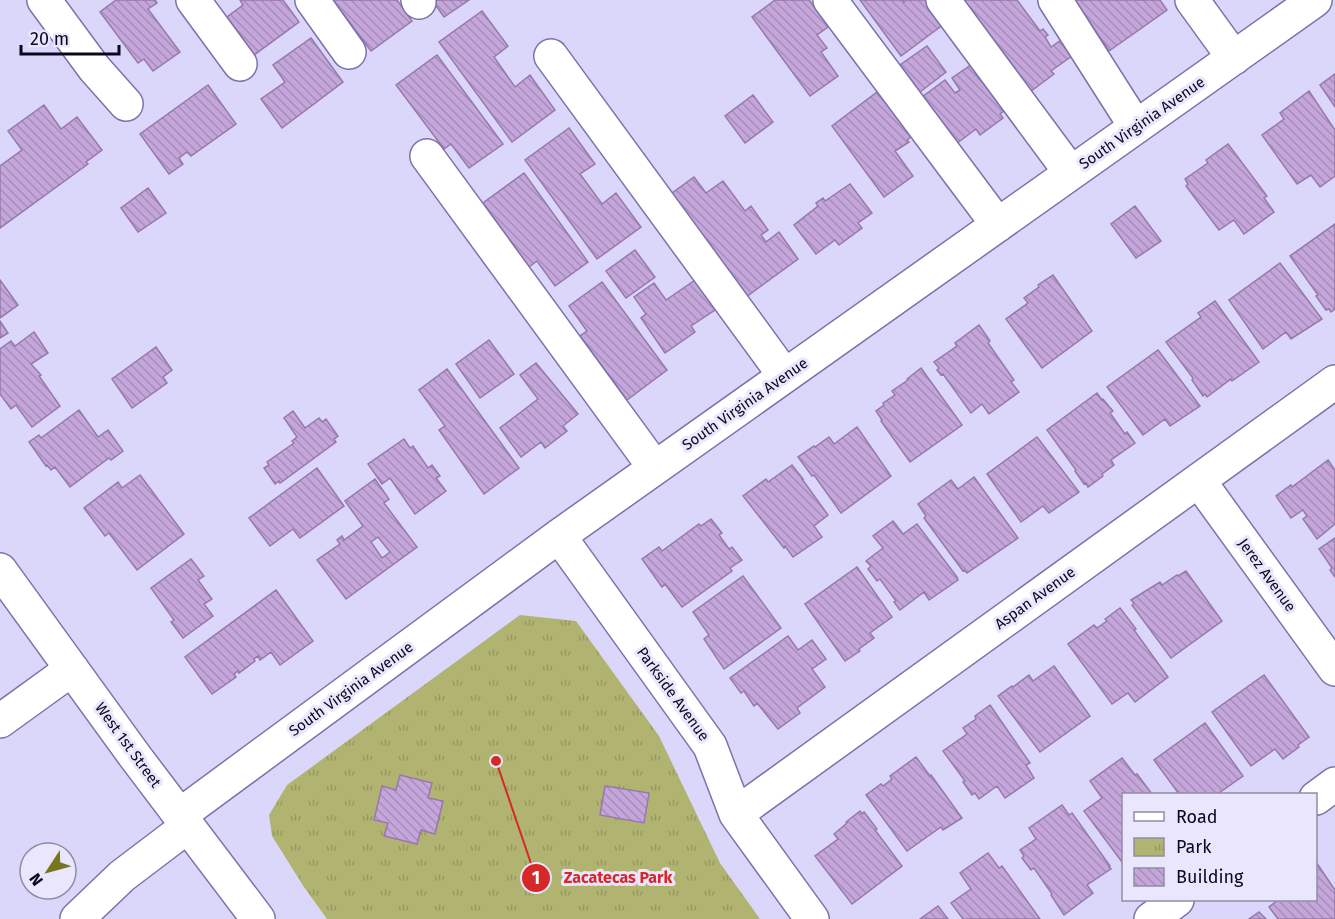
<svg xmlns="http://www.w3.org/2000/svg" width="1335" height="919" font-family="'Fira Sans',sans-serif">
<style>
.park{fill:url(#park-tufts)}
.building{fill:url(#building-back-hatch);stroke:#9679ab;stroke-width:1.5;fill-rule:evenodd}
.lines{fill:none;stroke-linecap:round;stroke-linejoin:round}
.minor-casing{stroke:#7b73a8;stroke-width:36}
.minor{stroke:#fff;stroke-width:33}
.labels{text-anchor:middle;dominant-baseline:central;stroke-width:6;stroke-linejoin:round;paint-order:stroke}
.street-label{font-size:15px;fill:#0c081b;stroke:#e9e6fe}
.leader{fill:none;stroke:#d62828;stroke-width:2}
.callout-dot{fill:#d62828;stroke:#e9e6fe;stroke-width:2}
.mark-label{font-size:18px;text-anchor:middle;font-weight:bold;fill:#fff}
.callout-label{font-size:16px;text-anchor:middle;font-weight:bold;fill:#d62828;stroke:#e9e6fe;stroke-width:6;stroke-linejoin:round;paint-order:stroke}
</style>
<defs>
<pattern id="park-tufts" width="24" height="20" patternUnits="userSpaceOnUse" patternTransform="scale(1.5)"><rect width="24" height="20" fill="#b1b471"/><path d="M3 7l-1-3M5 7V3M7 7l1-3M15 17l-1-3M17 17v-4M19 17l1-3" fill="none" stroke="#979961"/></pattern>
<pattern id="building-back-hatch" width="6" height="6" patternUnits="userSpaceOnUse" patternTransform="scale(1.5)"><rect width="6" height="6" fill="#c4a6db"/><path d="M-1 5l2 2M0 0l6 6M5-1l2 2" fill="none" stroke="#a78dbb"/></pattern>
</defs>
<rect width="100%" height="100%" fill="#dbd7fb"/>
<!-- park -->
<path class="park" d="M520,615L576,621L659,736L720,863L760,919H327L304,887L272,836L269,815L287,785Z"/>
<!-- building -->
<path class="building" d="M116,0H155L157,3L148,9L180,52L153,71L144,59L138,63L100,12Z
M240,0H283L299,22L254,55L227,17L243,5Z
M333,0H397L412,21L371,51Z
M432,0H469L444,17Z
M775,0H809L818,12H820L828,27L817,35L827,48L821,52L838,76L810,96L752,17Z
M860,0H903L904,2L906,0H936L948,21L901,56Z
M964,0H1017L1040,31L1043,29L1048,35L1045,37L1051,47L1064,38L1076,53L1051,71L1054,74L1030,92Z
M1075,0H1160L1167,10L1109,51Z
M482,11L508,46L494,57L515,87L530,75L555,110L512,142L439,42Z
M311,38L343,82L282,128L261,99L285,82L273,65Z
M927,46L946,72L920,92L900,65Z
M437,55L503,144L469,168L451,144L444,149L396,85Z
M981,58L1014,104L1000,114L1003,118L980,135L976,129L956,144L922,97L945,80L955,93L960,90L952,78Z
M1335,74V107L1320,85Z
M208,85L236,124L191,156L187,152L179,158L183,164L169,174L140,134Z
M885,86L918,131L907,140L909,142L895,151L913,176L884,197L832,126Z
M1309,91L1335,130V176L1320,187L1311,175L1297,184L1262,135L1284,119L1280,113Z
M753,95L773,122L745,143L725,116Z
M44,105L61,129L77,117L102,150L86,162L88,164L0,228V166L22,150L8,131Z
M569,128L595,164L580,174L602,204L616,193L641,227L597,259L525,160Z
M1228,144L1267,196L1264,198L1274,212L1244,234L1234,220L1219,230L1186,186L1188,184L1185,179L1208,163L1206,160Z
M524,173L588,262L555,286L537,261L529,267L483,203Z
M694,177L706,193L723,181L745,211L751,206L768,230L761,235L766,242L779,232L798,259L742,300L668,196Z
M850,184L872,213L858,223L862,228L839,245L835,240L816,254L794,225L818,206L816,203L823,198L825,201Z
M148,188L166,213L138,232L121,208Z
M1135,206L1161,241L1136,258L1111,224Z
M1335,224V309L1331,312L1329,309L1326,310L1316,296L1318,295L1290,256Z
M635,250L655,277L626,298L606,271Z
M1280,263L1322,319L1291,339L1286,332L1263,349L1229,300Z
M1053,275L1092,331L1042,368L1006,319L1028,303L1024,298L1039,287L1038,285Z
M698,278L718,308L691,326L695,332L665,353L641,318L646,314L634,297L654,283L666,300Z
M0,280L18,305L0,318Z
M602,282L667,370L627,400L580,336L587,331L569,306Z
M1215,301L1259,362L1232,381L1231,379L1207,397L1205,394L1203,396L1192,380L1193,378L1166,342L1201,317L1198,313Z
M0,321L8,333L0,338Z
M979,325L990,341L988,343L1014,380L1011,382L1019,392L989,414L982,404L971,413L943,374L941,375L937,370L939,368L934,362L957,346L955,343Z
M34,332L48,353L31,364L41,375L39,376L60,406L32,427L16,405L11,409L0,394V349L11,341L15,346Z
M489,340L514,374L480,398L456,364Z
M156,347L172,370L163,377L167,383L132,408L112,379Z
M1158,350L1200,406L1170,426L1165,419L1143,435L1107,387Z
M536,363L578,414L563,426L567,431L545,448L541,442L521,457L500,428L538,399L520,375Z
M921,368L962,425L910,462L881,421L882,420L876,411L884,405L883,403L895,395L892,391L908,380L907,379Z
M447,369L519,468L484,494L439,430L445,426L419,390Z
M1097,393L1102,400L1103,399L1113,411L1110,413L1125,434L1127,432L1135,443L1111,460L1114,465L1102,474L1103,476L1088,487L1086,483L1084,484L1075,471L1076,470L1047,430Z
M79,410L98,437L108,430L123,451L111,460L109,458L70,487L55,467L51,470L47,465L46,466L29,442L39,435L41,438Z
M293,411L305,428L319,418L322,422L326,419L338,436L334,439L336,442L280,483L279,481L275,484L264,468L269,465L267,462L294,443L292,441L297,437L284,418Z
M857,427L891,476L841,513L814,475L812,476L798,457L814,446L815,447L829,437L834,444Z
M1037,437L1079,492L1049,513L1043,506L1021,522L987,474Z
M404,439L410,448L413,446L428,468L432,465L440,476L436,478L446,491L415,514L390,478L382,484L368,464Z
M1328,460L1335,470V524L1317,539L1303,519L1307,516L1303,510L1291,518L1276,496L1291,485L1292,487Z
M792,465L803,479H802L828,515L814,526L822,537L793,557L785,546L784,548L743,496L766,479L768,482Z
M317,468L344,506L300,538L293,529L270,546L249,518Z
M140,475L184,534L137,570L109,533L105,536L84,508L118,482L122,488Z
M974,477L1018,538L967,573L964,570L963,571L924,518L926,516L918,504L951,480L958,489Z
M375,479L389,499L384,503L417,547L346,599L317,560L340,544L337,540L342,536L344,540L363,526L345,501ZM378,537L390,552L382,558L371,542Z
M711,519L722,533L719,535L729,549L732,547L742,560L730,568L732,571L682,607L665,584L662,587L642,559L659,547L662,551L699,524L701,526Z
M893,521L903,534L917,524L957,577L958,580L929,600L924,592L900,610L894,602L896,601L880,579L877,581L868,569L871,566L866,561L883,548L873,536Z
M1335,538V577L1330,570L1332,568L1319,549Z
M191,559L204,576L198,580L212,599L204,604L213,616L183,638L171,622L174,620L151,588Z
M857,567L892,617L870,633L874,638L859,649L860,651L845,661L805,604Z
M1186,571L1222,621L1171,658L1132,605L1134,603L1131,600L1160,582L1162,585L1177,575L1178,576Z
M743,576L781,628L724,669L704,639L709,635L693,612Z
M276,590L313,641L280,665L271,652L260,660L258,656L254,659L255,661L239,673L238,671L234,674L236,677L212,694L185,657Z
M1120,608L1136,629L1134,630L1168,677L1135,702L1128,693L1112,704L1068,644L1094,625L1097,628L1107,621L1105,619Z
M788,636L798,650L812,640L826,659L812,669L825,687L797,708L800,713L778,729L757,703L754,706L744,691L741,693L730,678Z
M1054,666L1090,716L1040,752L998,696L1012,686L1013,687L1029,675L1033,681Z
M1264,675L1309,737L1298,745L1299,747L1283,759L1275,749L1251,766L1212,712Z
M990,705L1030,763L1026,765L1034,778L1005,798L997,786L979,799L975,793L972,795L963,782L965,781L943,751L967,734L963,728L976,719L975,716Z
M1205,723L1243,776L1219,793L1220,794H1179L1154,760Z
M916,757L930,776L931,775L962,818L943,830L941,827L907,851L866,795L881,784L883,786L892,779L890,776Z
M1122,758L1135,775L1137,774L1152,794H1124V861L1122,862L1084,811L1102,798L1090,781Z
M400,775L432,783L428,798L443,801L435,834L421,830L417,844L384,836L388,823L374,820L382,786L396,790Z
M605,786L649,793L644,823L600,815Z
M1062,805L1069,815L1072,813L1110,866L1109,867L1111,869L1087,885L1093,893L1064,915L1051,895L1052,894L1034,868L1031,870L1022,858L1024,856L1020,850L1036,839L1029,828Z
M860,811L862,814L864,812L877,829L875,830L902,866L852,904L815,856L838,839L834,834L847,823L846,822Z
M988,853L999,868L1002,866L1040,919H963L951,903L971,889L960,873Z
M1316,862L1335,890V919H1278L1269,907L1278,900H1316Z
M938,906L948,919H920Z
M1259,912L1266,919H1249Z"/>
<g class="lines">
<defs>
<path id="minor" d="M44,0L94,68L126,104
M193,0L240,64
M312,0L349,52
M418,0L419,2
M830,0L998,225
M943,0L1071,173
M1055,0L1136,127
M1192,0L1234,58
M551,56L785,376
M427,156L655,468
M1199,481L1335,669
M559,536L710,746L736,814L812,919
M0,570L134,755L258,919
M0,721L72,669
M1316,798L1335,784
M736,814L1335,382
M180,815L559,536L1315,0
M77,919L122,876L188,826
M1151,919L1177,900"/>
</defs>
<!-- minor casing -->
<use href="#minor" class="minor-casing"/>
<!-- minor -->
<use href="#minor" class="minor"/>
</g>
<g class="labels">
<!-- street labels -->
<g class="street-label">
<text transform="translate(1142 123) rotate(-35)">South Virginia Avenue</text>
<text transform="translate(745 404) rotate(-35)">South Virginia Avenue</text>
<text transform="translate(1267 575) rotate(54)">Jerez Avenue</text>
<text transform="translate(1035 598) rotate(-36)">Aspan Avenue</text>
<text transform="translate(351 689) rotate(-36)">South Virginia Avenue</text>
<text transform="translate(673 694) rotate(54)">Parkside Avenue</text>
<text transform="translate(128 745) rotate(54)">West 1st Street</text>
</g>
</g>
<!-- callouts -->
<path class="leader" d="M496 761L536 878"/>
<g class="callout-dot">
<circle cx="496" cy="761" r="6"/>
<circle cx="536" cy="878" r="15"/>
</g>
<g class="mark-label">
<text x="536" y="884">1</text>
</g>
<g class="callout-label">
<text x="618" y="883">Zacatecas Park</text>
</g>
<!-- legend -->
<rect x="1122" y="793" width="195" height="108" fill="#e9e6fe" stroke="#918da3" stroke-width="1.5"/>
<rect x="1134" y="812" width="30" height="9" fill="#ffffff" stroke="#918da3" stroke-width="1.5"/>
<text x="1176" y="823" font-size="18" fill="#0c081b">Road</text>
<rect x="1134" y="838" width="30" height="18" fill="url(#park-tufts)" stroke="#918da3" stroke-width="1.5"/>
<text x="1176" y="853" font-size="18" fill="#0c081b">Park</text>
<rect x="1134" y="868" width="30" height="18" fill="url(#building-back-hatch)" stroke="#918da3" stroke-width="1.5"/>
<text x="1176" y="883" font-size="18" fill="#0c081b">Building</text>
<!-- north arrow -->
<g transform="translate(48 871) rotate(234)"><circle r="28" fill="#e9e6fe" stroke="#918da3" stroke-width="1.5"/>
<path d="M0-4.5L10 22L0 15L-10 22Z" fill="#75761d"/>
<text y="-9" font-size="16" font-weight="bold" text-anchor="middle" fill="#0c081b">N</text>
</g>
<!-- scale -->
<path d="M21 45v9h98v-9" fill="none" stroke="#0c081b" stroke-width="3"/>
<text x="30" y="45" font-size="18" fill="#0c081b" stroke="#e9e6fe" stroke-width="4.5" paint-order="stroke">20 m</text>
</svg>
